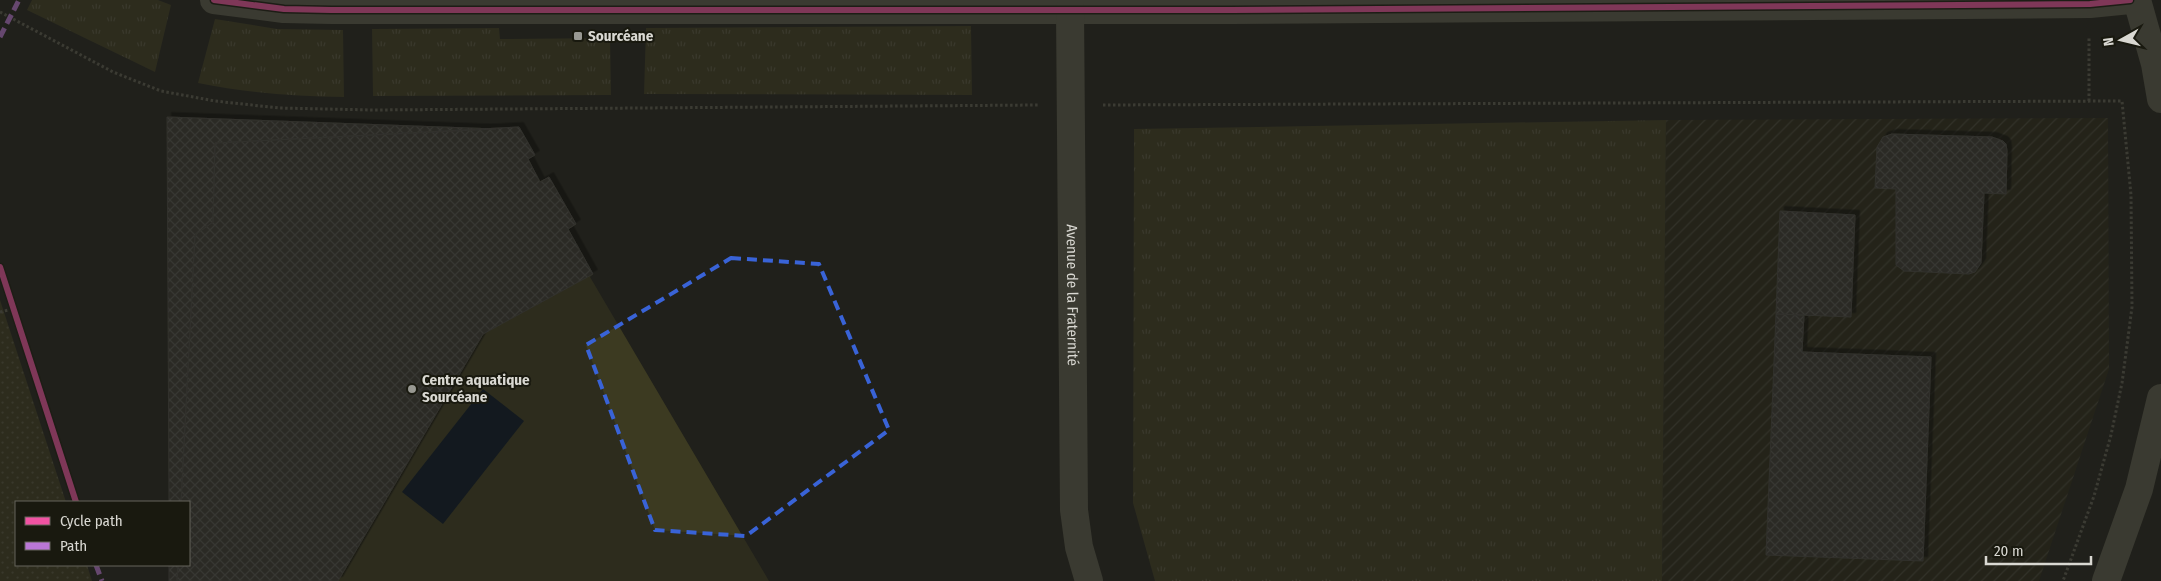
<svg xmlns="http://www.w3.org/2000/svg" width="2161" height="581" font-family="'Fira Sans Condensed',sans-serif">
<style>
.industrial{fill:url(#industrial-furrows)}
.grass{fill:url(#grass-tufts)}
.park{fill:url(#park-dots)}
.garden{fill:#3c3a21}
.water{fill:#031124}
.building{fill:url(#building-cross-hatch);stroke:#464541;filter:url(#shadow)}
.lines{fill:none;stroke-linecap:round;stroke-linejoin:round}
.path{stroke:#5c5b51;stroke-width:3;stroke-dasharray:2.5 2.5;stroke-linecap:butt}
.street{stroke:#59594c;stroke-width:28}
.quiet{stroke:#ba77d6;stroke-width:5;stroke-dasharray:10 5;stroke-linecap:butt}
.cycleway-casing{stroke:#19190f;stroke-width:9}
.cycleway{stroke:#f153a3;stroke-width:6}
.marked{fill:none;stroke:#3963d7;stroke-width:4;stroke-dasharray:10 6;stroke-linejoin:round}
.poi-dot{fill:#989892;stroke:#19190f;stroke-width:2}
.labels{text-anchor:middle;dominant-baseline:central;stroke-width:4;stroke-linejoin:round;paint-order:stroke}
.poi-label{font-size:15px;font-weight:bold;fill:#d9d8d2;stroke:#19190f;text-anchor:start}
.street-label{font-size:15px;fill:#d9d8d2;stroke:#19190f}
</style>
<defs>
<pattern id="industrial-furrows" width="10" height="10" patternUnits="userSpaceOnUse" patternTransform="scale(1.25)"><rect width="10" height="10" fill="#282718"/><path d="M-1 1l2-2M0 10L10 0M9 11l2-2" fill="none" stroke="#474639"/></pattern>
<pattern id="grass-tufts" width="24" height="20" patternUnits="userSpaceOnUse" patternTransform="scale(1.25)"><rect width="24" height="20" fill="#3c3a21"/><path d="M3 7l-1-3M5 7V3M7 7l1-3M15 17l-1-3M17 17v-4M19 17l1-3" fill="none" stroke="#585640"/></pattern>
<pattern id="park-dots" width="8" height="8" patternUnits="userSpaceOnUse" patternTransform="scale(1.25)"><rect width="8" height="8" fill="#3c3a21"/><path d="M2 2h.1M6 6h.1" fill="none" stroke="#585640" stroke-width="1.8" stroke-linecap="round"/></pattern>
<pattern id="building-cross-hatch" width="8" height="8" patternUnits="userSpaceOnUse" patternTransform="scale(1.25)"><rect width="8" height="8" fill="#373632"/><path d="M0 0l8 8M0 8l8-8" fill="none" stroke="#53524f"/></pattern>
<filter id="shadow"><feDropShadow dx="4.5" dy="-4.5" stdDeviation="0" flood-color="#0009"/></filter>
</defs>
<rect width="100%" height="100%" fill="#20201b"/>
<!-- industrial -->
<path class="industrial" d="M2108,118L2109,369L2039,581H1662L1666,120Z"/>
<!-- grass -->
<path class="grass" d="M32,0H158L171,5L155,72L27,10Z
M215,19L277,29L343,30L344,97C294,96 247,93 198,83Z
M971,26L972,95L644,94L646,28Z
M499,28L500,39L610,38L611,95L373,96L372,29Z
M1666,120L1662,581H1155L1133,503L1134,129Z"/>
<!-- park -->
<path class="park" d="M0,300L66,502H16V565H87L92,581H0Z"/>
<!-- garden -->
<path class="garden" d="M167,117L496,129L528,159L540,181L549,177L576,224L568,230L593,274L590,277L769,581H169V565H189V502H169Z"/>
<!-- water -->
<path class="water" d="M483,389L524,421L443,524L402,492Z"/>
<!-- building -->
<path class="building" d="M167,117L496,129L215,143L213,222L195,235L181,502H169Z
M519,127L535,155L528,159L540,182L549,177L576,224L568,229L593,274L483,334L338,581H177L178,565H189V502H181L195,235L213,222L215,143Z
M1892,134L1992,137L2003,141L2006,144L2007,151L2006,194L1984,193L1981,263L1975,272L1969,274L1904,271L1896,265V189L1875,188L1877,147L1883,137Z
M1780,211L1855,215L1851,317L1776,314Z
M1776,314L1804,315L1802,352L1931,357L1923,561L1766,555Z
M169,565H178L177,581H169Z"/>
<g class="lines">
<!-- path -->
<path class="path" d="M0,12L113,72L161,91L215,101L279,108L373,110L1039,105
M2089,101V37
M1103,105L2122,101L2131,195L2132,307L2122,383L2111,435L2094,496L2063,581
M0,312L13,309"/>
<!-- street -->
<g class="street">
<path d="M214,0L284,9L331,10H1231L2090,4L2130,0"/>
<path d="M2137,0L2155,64L2161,99"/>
<path id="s1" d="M1070,9L1074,510L1079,547L1089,581"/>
<path d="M2106,581L2139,489L2161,398"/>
</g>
<!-- quiet -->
<path class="quiet" d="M0,37L19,0
M96,565L102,581"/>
<defs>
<path id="cycleway" d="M214,0L284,9L331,10H1231L2090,4L2130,0
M0,267L76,502"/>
</defs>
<!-- cycleway casing -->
<use href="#cycleway" class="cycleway-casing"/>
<!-- cycleway -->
<use href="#cycleway" class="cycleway"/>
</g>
<!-- marked area -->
<path d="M0 0H2161V581H0ZM731,258L819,264L889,430L746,536L655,530L586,345Z" fill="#20201b" fill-opacity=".55" fill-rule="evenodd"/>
<path class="marked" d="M731,258L819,264L889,430L746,536L655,530L586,345Z"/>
<!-- markers -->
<g class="poi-dot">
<rect x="573" y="31" width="10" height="10" rx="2.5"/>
<circle cx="412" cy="389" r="5"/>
</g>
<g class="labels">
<!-- poi labels -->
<g class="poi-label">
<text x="588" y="36">Sourcéane</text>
<text x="422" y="380">Centre aquatique<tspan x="422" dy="17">Sourcéane</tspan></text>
</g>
<!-- street labels -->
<g class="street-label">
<text stroke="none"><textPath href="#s1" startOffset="286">Avenue de la Fraternité</textPath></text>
</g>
</g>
<!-- legend -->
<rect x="15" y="501" width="175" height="65" fill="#19190f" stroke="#66655d"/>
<rect x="25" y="517" width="25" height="8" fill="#f153a3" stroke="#66655d"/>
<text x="60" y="526" font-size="15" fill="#d9d8d2">Cycle path</text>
<rect x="25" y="542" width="25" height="8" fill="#ba77d6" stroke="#66655d"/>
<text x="60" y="551" font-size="15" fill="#d9d8d2">Path</text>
<!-- north arrow -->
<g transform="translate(2121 40) rotate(262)" stroke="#19190f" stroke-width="4" paint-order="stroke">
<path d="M0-4L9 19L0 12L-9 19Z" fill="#d9d8d2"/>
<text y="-8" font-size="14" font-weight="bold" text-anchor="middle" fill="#d9d8d2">N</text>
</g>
<!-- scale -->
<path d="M1986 556v8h105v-8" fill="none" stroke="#d9d8d2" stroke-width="2.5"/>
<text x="1994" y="556" font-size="15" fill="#d9d8d2" stroke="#19190f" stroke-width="4" paint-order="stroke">20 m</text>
</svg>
